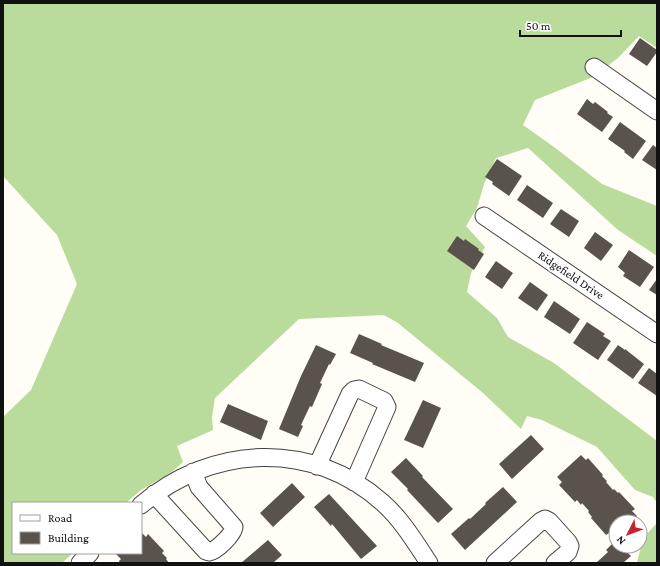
<svg xmlns="http://www.w3.org/2000/svg" width="660" height="566" font-family="'Crimson Pro',serif">
<style>
.forest{fill:#b9dc9c}
.building{fill:#5a524d}
.lines{fill:none;stroke-linecap:round;stroke-linejoin:round}
.minor-casing{stroke:#444;stroke-width:19}
.minor{stroke:#fff;stroke-width:17}
.labels{text-anchor:middle;dominant-baseline:central;stroke-width:4;stroke-linejoin:round;paint-order:stroke}
.street-label{font-size:12px;fill:#111;stroke:#fff}
</style>
<rect width="100%" height="100%" fill="#fffdf5"/>
<!-- forest -->
<path class="forest" d="M3,3H657V48L639,36L618,58L593,77L535,100L523,125L554,147L602,184L657,206V256L618,230L528,148L496,158L484,184L477,208L466,226L485,247L471,273L467,292L497,318L508,337L554,363L657,441V503L653,497L635,490L597,447L542,420L527,416L521,429L483,393L398,323L384,315L299,319L215,398L212,417L213,430L177,446L183,462L172,472L141,490L126,503H13V553H73L62,563H3V417L31,390L77,284L57,235L3,176Z
M657,523V563H637L643,538Z"/>
<!-- building -->
<path class="building" d="M640,38L657,50V52L647,66L629,54Z
M587,99L593,104L595,102L608,112L607,113L613,117L602,132L577,114Z
M620,122L646,141L633,159L624,152L625,151L608,139Z
M653,145L657,148V170L642,160Z
M497,159L522,176L509,196L492,184L493,182L485,177Z
M527,185L553,203L543,218L517,200Z
M561,209L579,221L569,237L550,224Z
M595,232L613,245L601,261L584,248Z
M457,236L464,241L465,239L479,249L478,250L484,254L474,270L447,251Z
M629,250L654,267L640,287L623,276L625,273L618,267Z
M496,261L513,273L502,289L485,277Z
M657,279V295L649,290Z
M530,282L548,295L537,311L518,298Z
M554,301L580,319L570,334L544,317Z
M587,322L605,334L603,336L611,341L598,360L573,343Z
M359,334L382,344L381,345L424,363L415,382L372,364L373,363L350,353Z
M316,345L336,354L330,365L329,364L320,383L322,384L312,407L310,406L301,425L303,426L298,437L279,429L301,376Z
M618,345L625,350V349L644,364L633,379L607,360Z
M649,368L657,374V396L638,383Z
M423,400L441,408L423,448L404,440Z
M228,404L268,421L261,440L220,422Z
M531,435L544,449L512,479L499,464Z
M581,455L586,460L588,458L603,475L602,476L607,481L606,482L613,490L614,489L618,493L619,492L635,509L632,511L637,516L631,522H616V536L613,538L609,533L606,535L591,518L592,517L588,512L589,511L582,503L581,505L577,500L575,502L559,485L562,482L557,477Z
M406,458L423,476L422,477L453,509L438,523L407,490L408,489L391,472Z
M292,483L305,497L273,527L260,513Z
M503,487L517,502L465,550L451,534L469,518L470,519L486,504L485,503Z
M329,494L377,546L361,559L332,524L331,526L314,507Z
M141,532L146,537L148,534L164,551L162,553L167,558L166,559L169,563H120L119,561L121,559L116,554L117,553H141Z
M268,540L282,555L273,563H241Z
M616,540V546H621L631,556L623,563H596L608,552L606,550Z"/>
<g class="lines">
<defs>
<path id="minor" d="M594,67L657,111
M484,216L657,334
M317,466L350,394L354,390L359,389L384,401L387,407L354,482
M154,494L206,551L209,552C216,551 233,535 234,527L199,487L193,472
M141,505C211,445 312,439 383,503C402,520 415,542 429,563
M80,563L90,553
M495,563L541,521L545,519L549,521L568,542L570,546L568,552L555,563"/>
</defs>
<!-- minor casing -->
<use href="#minor" class="minor-casing"/>
<!-- minor -->
<use href="#minor" class="minor"/>
</g>
<g class="labels">
<!-- street labels -->
<g class="street-label">
<text transform="translate(571 275) rotate(34)">Ridgefield Drive</text>
</g>
</g>
<!-- border -->
<rect width="660" height="566" fill="none" stroke="#111111" stroke-width="8"/>
<!-- legend -->
<rect x="12" y="502" width="130" height="52" fill="#ffffff" stroke="#a0a0a0"/>
<rect x="20" y="515" width="20" height="6" fill="#ffffff" stroke="#a0a0a0"/>
<text x="48" y="522" font-size="12" fill="#111111">Road</text>
<rect x="20" y="532" width="20" height="12" fill="#5a524d" stroke="#a0a0a0"/>
<text x="48" y="542" font-size="12" fill="#111111">Building</text>
<!-- north arrow -->
<g transform="translate(628 534) rotate(228)"><circle r="19" fill="#ffffff" stroke="#a0a0a0"/>
<path d="M0-3L7 15L0 10L-7 15Z" fill="#c4262e"/>
<text y="-6" font-size="11" font-weight="bold" text-anchor="middle" fill="#111111">N</text>
</g>
<!-- scale -->
<path d="M520 30v6h101v-6" fill="none" stroke="#111111" stroke-width="2"/>
<text x="526" y="30" font-size="12" fill="#111111" stroke="#ffffff" stroke-width="3" paint-order="stroke">50 m</text>
</svg>
